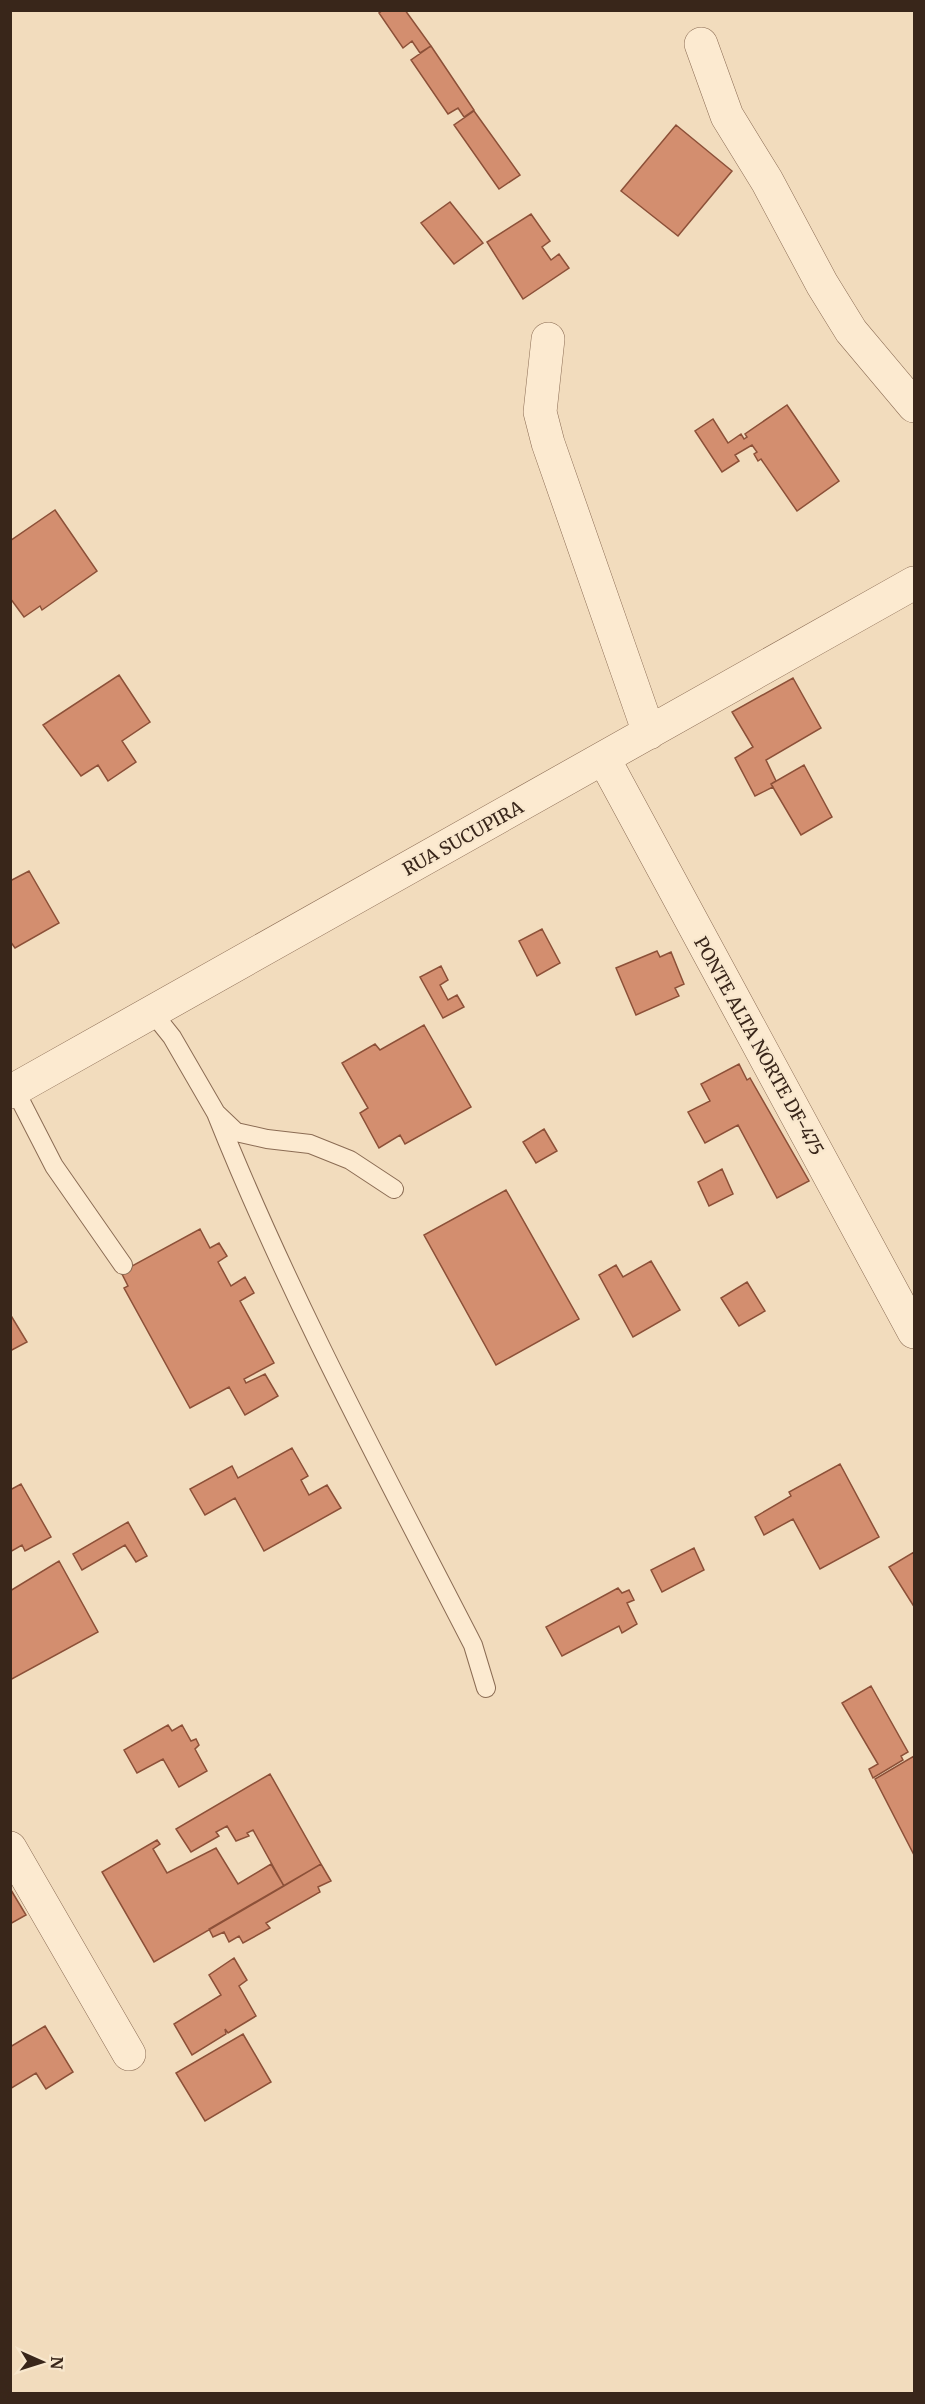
<svg xmlns="http://www.w3.org/2000/svg" width="925" height="2404" font-family="Merriweather,serif">
<style>
.building{fill:#d38e6f;stroke:#8c5038;stroke-width:1.5}
.lines{fill:none;stroke-linecap:round;stroke-linejoin:round}
.service-casing{stroke:#8b6c54;stroke-width:20}
.minor-casing{stroke:#8b6c54;stroke-width:34}
.service{stroke:#fcead0;stroke-width:18}
.minor{stroke:#fcead0;stroke-width:33}
.labels{text-anchor:middle;dominant-baseline:central;stroke-width:4.5;stroke-linejoin:round;paint-order:stroke}
.street-label{font-size:18px;fill:#39261a;stroke:#f8e7cd}
</style>
<rect width="100%" height="100%" fill="#f2dcbd"/>
<!-- building -->
<path class="building" d="M383,10H405L431,46L420,53L412,41L403,48L379,13Z
M431,46L474,110L464,117L458,108L448,114L411,60Z
M474,111L520,175L499,189L454,125Z
M676,125L732,171L678,236L621,191Z
M450,202L483,243L454,264L421,223Z
M531,214L550,241L542,247L551,260L559,254L569,268L523,299L487,242Z
M787,405L839,481L797,511L761,459L758,461L754,454L757,452L752,445L735,455L739,461L722,472L695,431L713,419L728,443L741,434L744,439L747,437L745,434Z
M55,510L97,571L42,610L40,606L24,617L10,598V541Z
M119,675L150,722L122,741L136,762L108,781L98,765L81,776L43,725Z
M793,678L821,728L766,760L776,781L771,784L773,787L755,796L735,758L753,747L732,712Z
M804,765L832,817L801,835L771,784Z
M29,871L59,923L15,948L10,941V881Z
M542,929L560,963L537,976L519,941Z
M657,951L660,957L671,952L684,984L675,988L679,996L636,1015L616,968Z
M441,966L448,980L440,985L448,1000L457,995L464,1007L443,1018L420,977Z
M424,1025L471,1107L405,1144L400,1135L379,1148L360,1113L368,1108L342,1063L375,1044L380,1050Z
M739,1064L747,1080L750,1078L809,1181L777,1198L738,1125L705,1143L688,1112L710,1101L701,1084Z
M544,1129L557,1151L536,1163L523,1142Z
M722,1169L733,1194L709,1206L698,1182Z
M506,1190L579,1319L496,1365L424,1235Z
M200,1229L210,1248L219,1243L227,1256L218,1262L231,1286L245,1277L254,1293L240,1301L274,1363L244,1379L246,1383L265,1374L278,1396L245,1415L229,1387L190,1408L124,1288L128,1286L121,1272Z
M651,1261L680,1310L633,1337L599,1275L616,1265L623,1277Z
M747,1282L765,1311L739,1326L721,1298Z
M10,1314L27,1342L10,1351Z
M292,1448L308,1476L301,1480L309,1495L327,1485L341,1508L264,1551L235,1498L205,1515L190,1489L232,1466L238,1478Z
M840,1464L879,1537L820,1569L793,1519L764,1535L755,1517L791,1496L789,1492Z
M21,1484L51,1537L25,1551L22,1545L10,1552V1490Z
M128,1522L147,1556L136,1562L125,1545L82,1570L73,1554Z
M694,1548L704,1570L662,1592L651,1570Z
M914,1552V1604L913,1605L889,1567Z
M59,1561L98,1632L10,1680V1591Z
M618,1588L622,1593L629,1590L634,1600L627,1603L637,1624L622,1633L619,1626L562,1656L546,1627Z
M871,1686L908,1752L901,1756L903,1760L873,1778L869,1769L878,1764L842,1703Z
M168,1725L172,1731L182,1725L191,1741L196,1739L199,1745L195,1749L207,1771L179,1787L163,1759L137,1773L124,1750Z
M914,1756V1855L875,1779Z
M270,1774L321,1864L284,1886L253,1830L247,1833L249,1836L236,1841L227,1826L216,1832L219,1836L191,1852L176,1829Z
M157,1840L160,1844L153,1849L167,1873L216,1848L238,1884L271,1864L284,1886L154,1962L102,1872Z
M321,1864L331,1881L318,1887L320,1892L266,1923L270,1928L243,1943L239,1936L229,1942L224,1932L213,1937L209,1929Z
M11,1890L26,1915L10,1924V1890Z
M234,1958L247,1980L239,1986L256,2016L228,2033L225,2029L226,2034L192,2055L174,2024L221,1995L209,1975Z
M45,2026L73,2072L46,2089L36,2073L10,2089V2047Z
M243,2034L271,2082L205,2121L176,2073Z"/>
<g class="lines">
<defs>
<path id="service" d="M152,1012L172,1037L216,1113L236,1132L267,1139L310,1144L350,1160L394,1189
M15,1090L54,1166L123,1265
M216,1113C289,1296 383,1470 473,1645L486,1688"/>
<path id="minor" d="M701,44L727,116L767,181L822,284L851,331L914,406
M548,339L540,412L548,443L649,733
M604,759L914,1332
M10,1092L914,583
M10,1848L129,2054"/>
</defs>
<!-- service casing -->
<use href="#service" class="service-casing"/>
<!-- minor casing -->
<use href="#minor" class="minor-casing"/>
<!-- service -->
<use href="#service" class="service"/>
<!-- minor -->
<use href="#minor" class="minor"/>
</g>
<g class="labels">
<!-- street labels -->
<g class="street-label">
<text transform="translate(463 838) rotate(-29)">RUA SUCUPIRA</text>
<text transform="translate(759 1046) rotate(61)">PONTE ALTA NORTE DF-475</text>
</g>
</g>
<!-- border -->
<rect width="925" height="2404" fill="none" stroke="#39261a" stroke-width="24"/>
<!-- north arrow -->
<g transform="translate(42 2362) rotate(93)" stroke="#f8e7cd" stroke-width="4.5" paint-order="stroke">
<path d="M0-4.5L10 22L0 15L-10 22Z" fill="#39261a"/>
<text y="-9" font-size="16" font-weight="bold" text-anchor="middle" fill="#39261a">N</text>
</g>
</svg>
